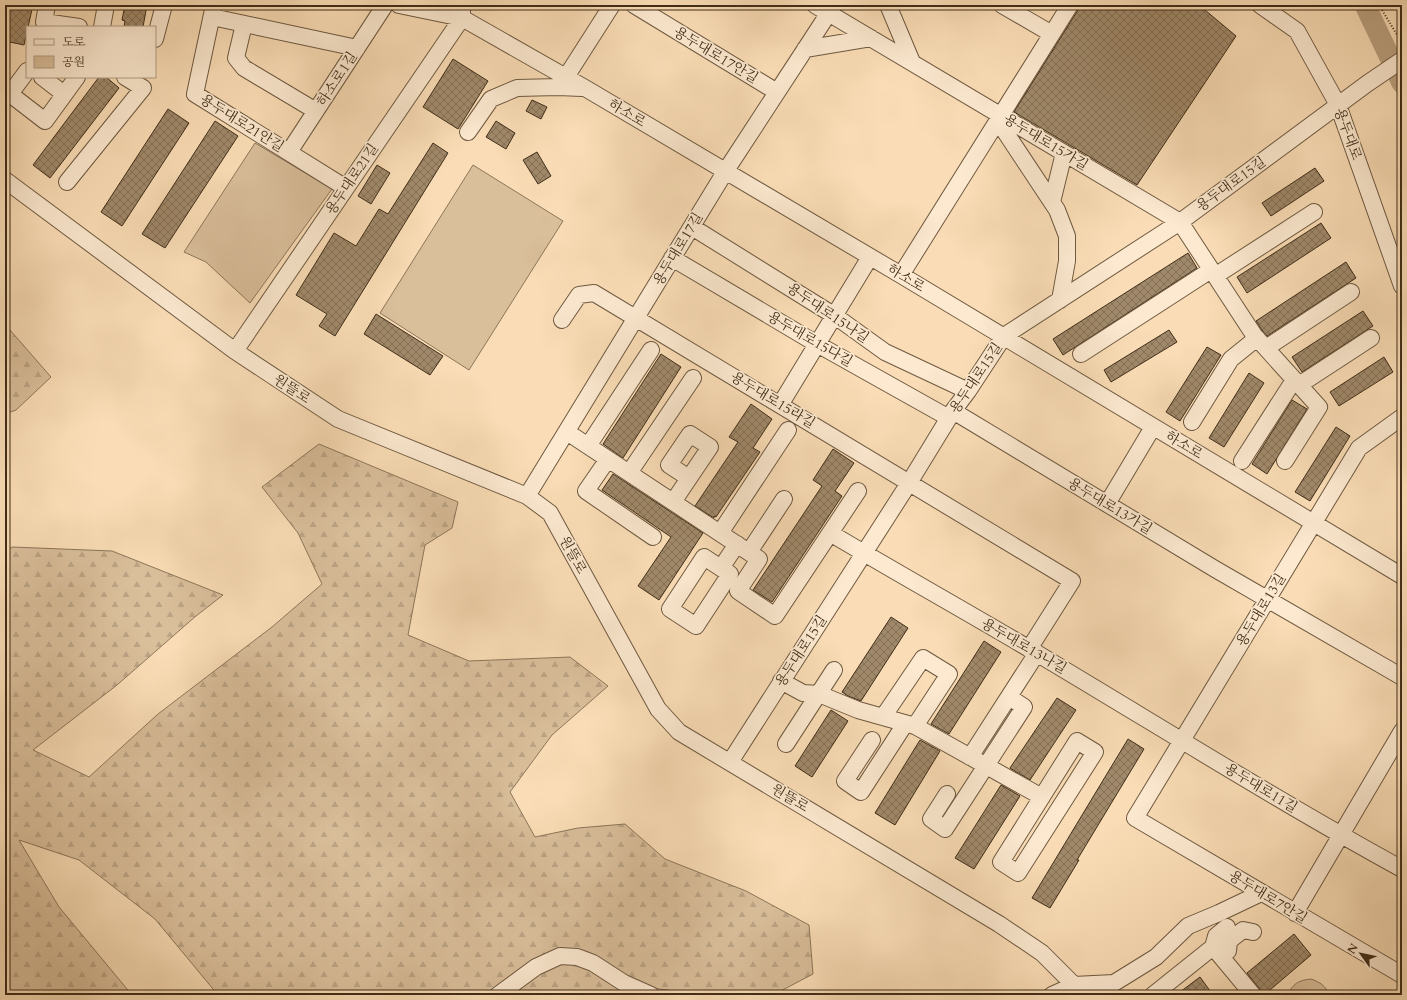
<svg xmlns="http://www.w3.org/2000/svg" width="1407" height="1000" font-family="Cardo,'Noto Serif KR',serif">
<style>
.forest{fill:url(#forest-firs);stroke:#8c765a}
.park{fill:#dabf9b;stroke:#8c765a}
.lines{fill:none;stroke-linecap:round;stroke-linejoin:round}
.river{stroke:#baa180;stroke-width:21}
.building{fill:url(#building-cross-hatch);stroke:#3f2d18}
.minor-casing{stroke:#6e5940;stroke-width:18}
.path{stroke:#3f2d18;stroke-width:2;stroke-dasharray:1 2;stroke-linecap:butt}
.minor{stroke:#fce9d0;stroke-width:16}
.labels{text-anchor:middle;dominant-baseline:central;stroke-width:3.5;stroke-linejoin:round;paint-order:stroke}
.street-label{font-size:14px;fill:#3f2d18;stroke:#fce9d0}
</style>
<defs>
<pattern id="forest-firs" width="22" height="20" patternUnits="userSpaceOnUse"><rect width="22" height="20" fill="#dabf9b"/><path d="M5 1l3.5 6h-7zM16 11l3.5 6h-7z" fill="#bca485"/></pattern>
<pattern id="building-cross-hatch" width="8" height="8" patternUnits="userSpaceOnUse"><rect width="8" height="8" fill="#a0896a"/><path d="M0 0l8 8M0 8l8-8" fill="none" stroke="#847056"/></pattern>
</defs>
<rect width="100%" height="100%" fill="#faddb6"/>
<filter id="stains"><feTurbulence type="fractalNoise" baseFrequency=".005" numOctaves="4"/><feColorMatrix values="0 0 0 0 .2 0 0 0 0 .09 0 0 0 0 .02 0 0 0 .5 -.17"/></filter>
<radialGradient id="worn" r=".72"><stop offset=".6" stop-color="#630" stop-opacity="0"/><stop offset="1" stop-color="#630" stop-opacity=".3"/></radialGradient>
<!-- forest -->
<path class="forest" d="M10,330L51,377L16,410L5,414V331Z
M319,444L458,502L452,528L425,545L408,635L469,661L570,657L608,686L552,735L510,792L535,837L578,828L625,824L665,859L746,891L809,925L813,974L773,995H708L651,988L617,994V995H218L155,919L79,860L19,840L59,907L132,995H5V553L12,547L112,551L223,595L196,616L117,685L33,750L89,777L158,714L272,627L322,584L298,533L262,487Z"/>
<!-- park -->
<path class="park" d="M255,143L332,189L250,303L206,262L184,252Z
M473,165L563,221L469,370L380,313Z
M1311,979C1320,982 1326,986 1329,995H1288C1292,984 1299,980 1311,979Z"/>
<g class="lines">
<!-- river -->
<path class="river" d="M1365,5L1402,83"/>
</g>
<!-- building -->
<path class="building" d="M15,5H33L24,45L5,41V24L8,8L14,9Z
M125,5H147L143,27H124L125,21L122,20Z
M1080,5H1199L1236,36L1137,185L1014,112L1078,10Z
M453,59L488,81L458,129L423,107Z
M99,77H106L119,88L50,178L33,165Z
M532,100L547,107L541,119L526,111Z
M168,109L189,123L122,226L101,212Z
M215,121L238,136L165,248L142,234Z
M496,121L515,133L506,149L486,137Z
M433,143L448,153L335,336L319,326L327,314L296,295L334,233L356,246L379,209L388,214Z
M537,152L551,176L538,184L523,160Z
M377,165L390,173L371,204L358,196Z
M1315,168L1324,181L1271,216L1262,203Z
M1321,223L1331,238L1247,293L1237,277Z
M1188,253L1197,268L1063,355L1053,339Z
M1346,262L1356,278L1267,336L1262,330L1256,321Z
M1363,311L1373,326L1302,372L1292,357Z
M376,314L443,356L430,375L364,334Z
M1169,330L1177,342L1111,382L1104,370Z
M1207,347L1221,355L1180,421L1166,412Z
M661,354L681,367L623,458L603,444Z
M1384,357L1393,372L1339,406L1330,392Z
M1249,373L1264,383L1224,447L1209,438Z
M1292,400L1307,409L1267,474L1252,464Z
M751,404L772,419L753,448L760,452L716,517L714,516V518L695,506L738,442L729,437Z
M1336,427L1350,436L1310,501L1295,492Z
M833,449L854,463L835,491L842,496L772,602L753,590L822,486L813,480Z
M613,474L703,533L659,600L638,586L671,537L602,490Z
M891,617L908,628L861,701L848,696L842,692Z
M984,641L1001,652L949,734L931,724Z
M1057,698L1076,710L1030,780L1010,768Z
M831,710L848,721L812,777L795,766Z
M1128,739L1144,749L1077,860H1079L1050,908L1032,898Z
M920,740L940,751L895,825L875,813Z
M1001,785L1020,796L974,869L955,858Z
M1294,934L1311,955L1264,995L1247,973Z
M1200,977L1213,995H1176Z"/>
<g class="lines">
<defs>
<path id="minor" d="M47,5L44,22L79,27
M214,5L195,94L346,188
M399,5L462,18L585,88L901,275L1402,576
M634,5L777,92
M815,5L1180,222L1254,335L1319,407L1285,461
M888,5L912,62
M1002,5L1052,34
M1260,5L1297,31L1338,105L1402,286
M212,17L357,48
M244,24L236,58L244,68L316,111
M102,27L106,5
M155,39L164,5
M805,49L871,38
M27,71L10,94L45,121L77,77
M42,77L64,94
M566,77L612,5
M998,121L1057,210L1067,236V261L1060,300
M468,132L491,99L517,88L558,87L582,88
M289,152L385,5
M5,180L235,351L338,419L527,496L550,513L658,709L679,732L999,924L1042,953L1084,995
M67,182L143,88L125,77
M1052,202L1064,153
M692,227L835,316L885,352L968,391
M672,258L817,344L949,418
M901,275L1070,5
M1215,276L1314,212
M562,320L579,295L594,293L1072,581L1029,649
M1266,348L1351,292
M235,351L462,18V5
M1081,354L1211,270
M1299,385L1371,338
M780,405L870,257
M953,411L1215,569L1402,677
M1402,417L1359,448L1135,818L1402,975
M1192,422L1231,359L1257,338
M567,432L759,559L738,591L775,616L858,491
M588,446L651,350
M608,459L586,491L653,537
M1242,461L1294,380
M629,473L693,378
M527,496L725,172L834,5
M673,502L710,447L690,434L669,465L689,478
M1107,504L1153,427
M720,533L788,430
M830,533C899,574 969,613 1038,654C1159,726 1278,801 1402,869
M749,552L784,499
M704,557L730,574L696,626L670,609Z
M721,568L737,544
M781,681L803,693L819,694L858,710L915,726L1042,797
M883,717L923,658L949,674L915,726
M872,740L845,781L861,792L905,724
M1077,741L1095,752L1018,873L1001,862Z
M786,744L834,670
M970,757L1037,653
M730,762L909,483L953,411L968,391L1004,336L1180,222L1368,83L1402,60
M947,794L931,819L945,829L1024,707L1009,697
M1295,913L1402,731
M1213,947L1253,995
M1228,951L1229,941L1243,930L1253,932
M498,995L536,967L560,956L577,957L593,963L624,983L651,995
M1052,995L1074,985L1114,983L1156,957L1188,926L1219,913L1261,893
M1153,995L1213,947L1216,936L1227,927"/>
</defs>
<!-- minor casing -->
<use href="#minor" class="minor-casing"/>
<!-- path -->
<path class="path" d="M1379,5L1402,43"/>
<!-- minor -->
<use href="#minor" class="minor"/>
</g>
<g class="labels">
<!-- street labels -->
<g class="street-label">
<text transform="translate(716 55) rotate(31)">용두대로17안길</text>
<text transform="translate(337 79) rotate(-57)">하소로1길</text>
<text transform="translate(627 113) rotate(31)">하소로</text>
<text transform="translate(242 123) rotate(32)">용두대로21안길</text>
<text transform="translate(1348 134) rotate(70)">용두대로</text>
<text transform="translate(1046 142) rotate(31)">용두대로15가길</text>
<text transform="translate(352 179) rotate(-56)">용두대로21길</text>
<text transform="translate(1231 184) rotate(-36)">용두대로15길</text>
<text transform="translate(678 249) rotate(-59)">용두대로17길</text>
<text transform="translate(906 278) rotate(31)">하소로</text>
<text transform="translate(828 313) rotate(34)">용두대로15나길</text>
<text transform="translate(810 339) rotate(30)">용두대로15다길</text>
<text transform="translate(976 378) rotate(-56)">용두대로15길</text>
<text transform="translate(292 389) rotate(33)">원뜰로</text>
<text transform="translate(773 400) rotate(31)">용두대로15라길</text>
<text transform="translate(1184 445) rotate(31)">하소로</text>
<text transform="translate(1110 506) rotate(31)">용두대로13가길</text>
<text transform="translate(573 555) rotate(61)">원뜰로</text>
<text transform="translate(1261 610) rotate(-59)">용두대로13길</text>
<text transform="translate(1024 646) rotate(30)">용두대로13나길</text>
<text transform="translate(801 651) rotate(-57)">용두대로15길</text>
<text transform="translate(1261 788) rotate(31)">용두대로11길</text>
<text transform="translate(790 798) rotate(31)">원뜰로</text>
<text transform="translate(1268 897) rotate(31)">용두대로7안길</text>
</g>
</g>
<!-- margin -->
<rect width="1407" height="1000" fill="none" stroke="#faddb6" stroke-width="20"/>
<rect x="6" y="6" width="1395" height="988" fill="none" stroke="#3f2d18" stroke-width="2"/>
<rect x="10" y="10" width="1387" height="980" fill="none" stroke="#3f2d18"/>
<!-- legend -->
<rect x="26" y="26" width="130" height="52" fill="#fce9d0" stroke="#b09e86"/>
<rect x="34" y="39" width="20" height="6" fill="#fce9d0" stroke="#b09e86"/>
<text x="62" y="46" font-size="12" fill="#3f2d18">도로</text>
<rect x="34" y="56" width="20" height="12" fill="#dabf9b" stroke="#b09e86"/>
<text x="62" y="66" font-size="12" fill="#3f2d18">공원</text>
<!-- north arrow -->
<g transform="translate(1361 954) rotate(303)" stroke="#fce9d0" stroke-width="3" paint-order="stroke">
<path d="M0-3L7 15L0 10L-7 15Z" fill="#3f2d18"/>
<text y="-6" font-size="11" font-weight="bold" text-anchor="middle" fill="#3f2d18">N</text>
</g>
<rect width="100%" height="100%" filter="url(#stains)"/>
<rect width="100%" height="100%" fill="url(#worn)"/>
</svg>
